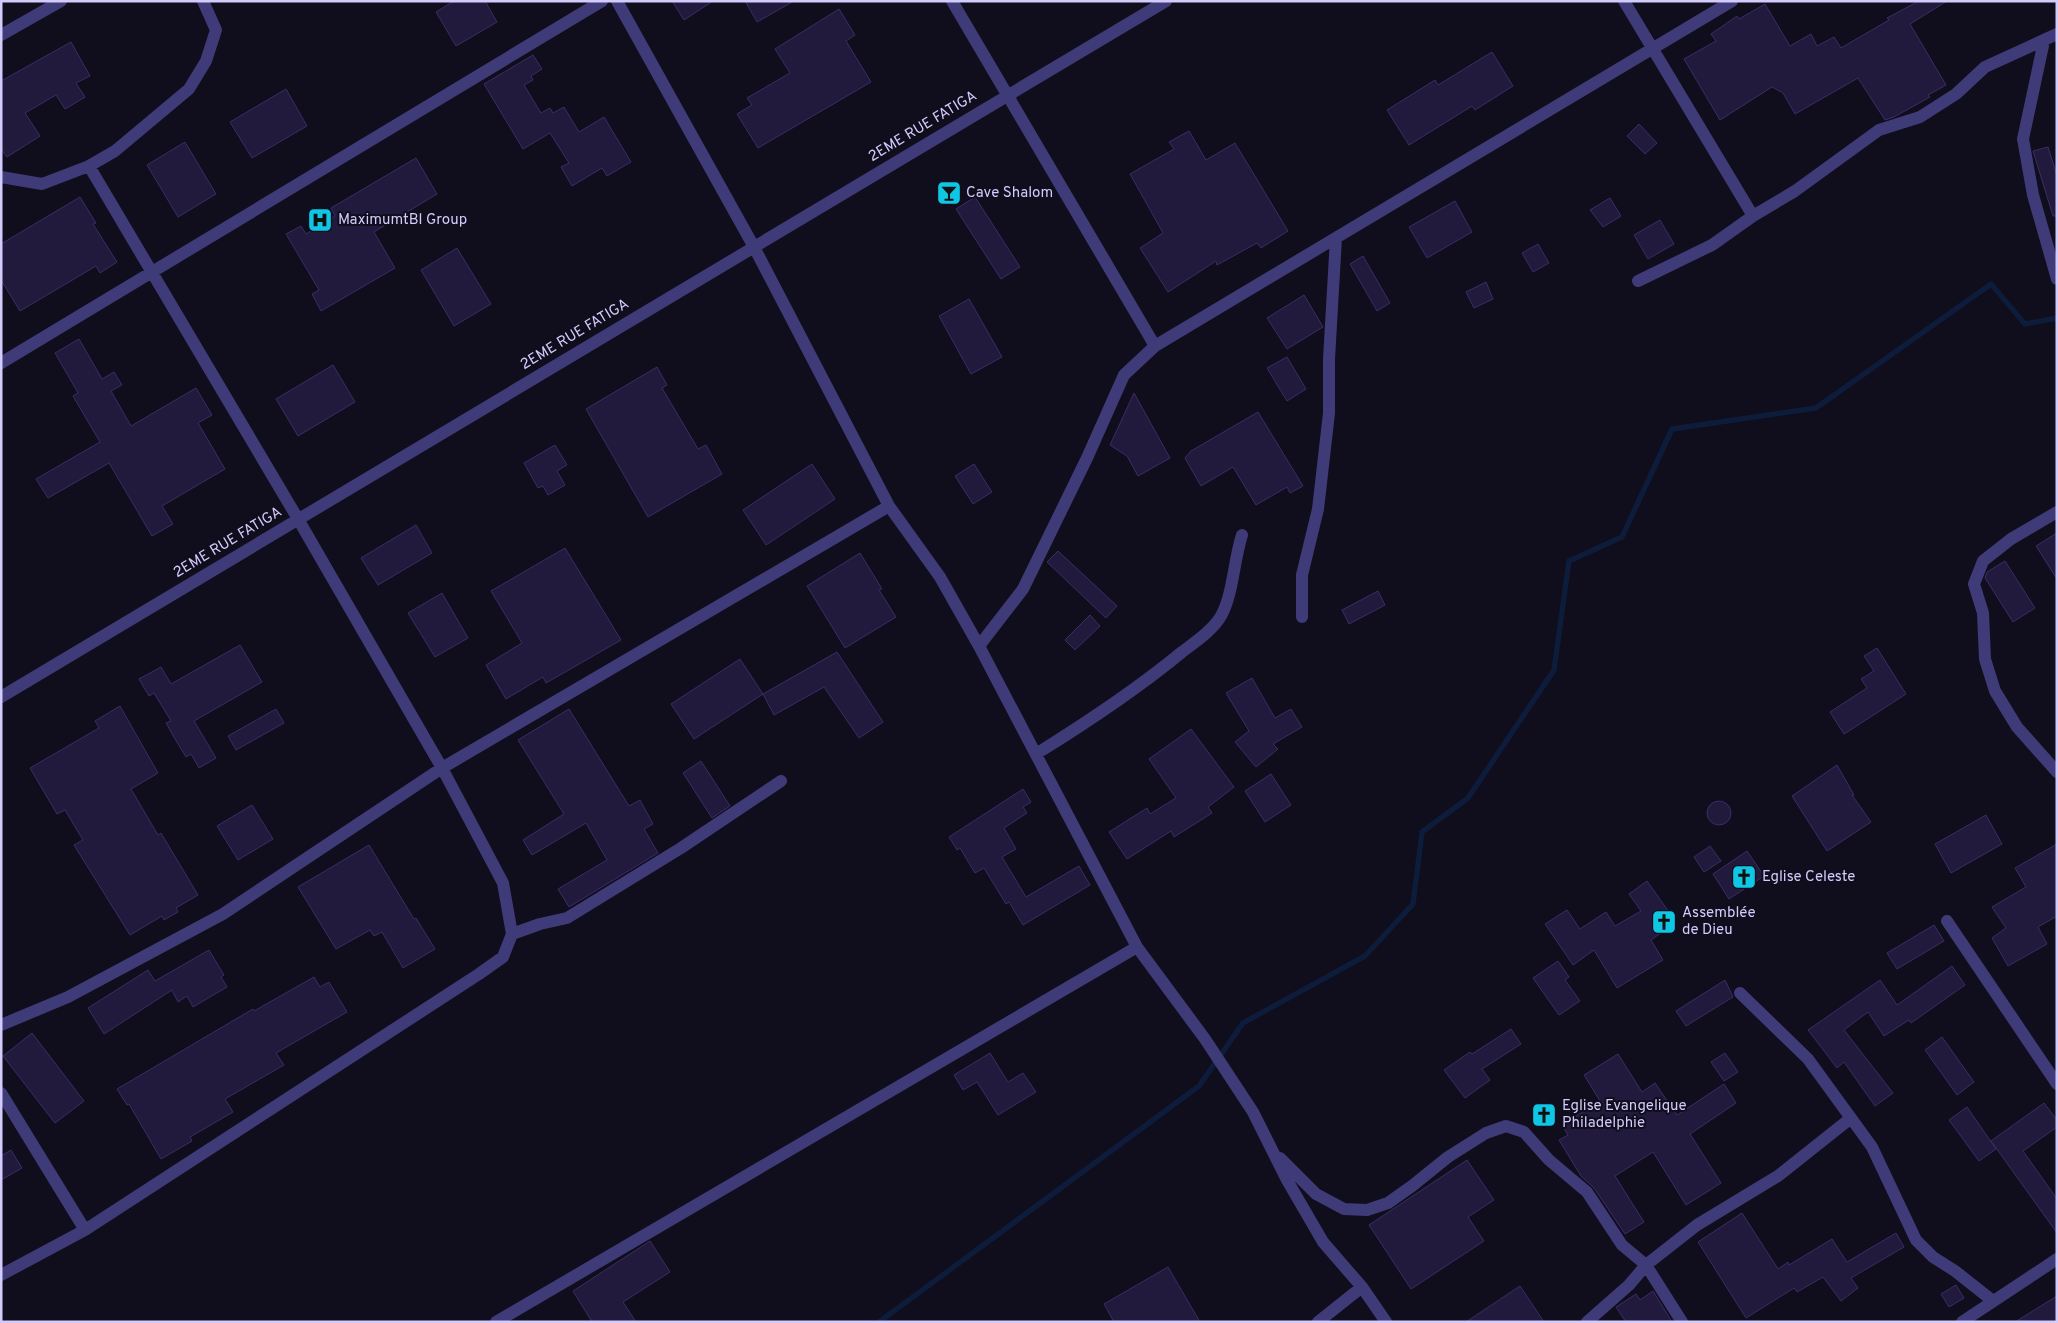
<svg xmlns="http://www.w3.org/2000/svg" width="2058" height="1323" font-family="Overpass,sans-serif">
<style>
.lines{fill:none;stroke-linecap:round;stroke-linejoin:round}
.stream{stroke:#0d1c3a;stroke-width:5.5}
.building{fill:#221a3c;stroke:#3b2d66}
.minor{stroke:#3f3b78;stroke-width:12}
.labels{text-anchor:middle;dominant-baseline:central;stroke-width:4;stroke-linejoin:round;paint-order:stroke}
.street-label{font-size:15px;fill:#d2cbfc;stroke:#100d1c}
.poi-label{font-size:15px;fill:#d2cbfc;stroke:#100d1c;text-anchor:start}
</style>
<rect width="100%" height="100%" fill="#100d1c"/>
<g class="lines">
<!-- stream -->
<path class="stream" d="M879,1322L1199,1086L1243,1023L1365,956L1413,904L1422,832L1468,798L1554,670L1569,561L1622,537L1672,429L1816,408L1991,284L2025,324L2057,318"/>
</g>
<!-- building -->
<path class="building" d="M454,1H485L497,22L456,46L436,12Z
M672,1H713L684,20Z
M745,1H794L757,22Z
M1919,1H1947L1910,24L1946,85L1928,95L1930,97L1894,117L1885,120L1858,78L1795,114L1783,93L1772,87L1720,120L1684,59L1716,41L1711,34L1737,16L1739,19L1765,4L1790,46L1811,34L1817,46L1834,37L1841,48L1889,20L1887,18Z
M839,9L855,35L846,41L871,82L758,148L737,114L752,105L747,98L790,73L775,49Z
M71,42L90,76L76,83L85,97L65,109L56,95L25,113L40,136L7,157L1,149V81Z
M1492,52L1513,86L1475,110L1472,106L1409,145L1387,110L1435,80L1438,85Z
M533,55L542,69L531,76L533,80L524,85L541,113L550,108L553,113L564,107L579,132L604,117L631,162L607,176L602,168L572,186L561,167L569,163L550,133L523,149L484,84Z
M286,89L307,126L252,158L230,122Z
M1639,124L1657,143L1645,154L1627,136Z
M1189,131L1206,160L1235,143L1288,231L1261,248L1257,243L1217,265L1216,261L1168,292L1140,248L1163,233L1130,174L1174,149L1169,142Z
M185,142L216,194L178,217L147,165Z
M2048,147L2057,176V216H2053L2033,151Z
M416,158L437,194L374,232L395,268L321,311L312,294L319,290L286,234L301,226L306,234L335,216L331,208Z
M80,197L96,223L93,224L117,262L100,273L96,266L20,311L1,280V244Z
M975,197L1020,267L1001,279L956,209Z
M1610,198L1621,216L1603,227L1590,210Z
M1455,201L1472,232L1427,258L1409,227Z
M1660,220L1674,244L1648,259L1634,235Z
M1538,244L1549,263L1533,272L1522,253Z
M457,248L491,304L454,326L421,270Z
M1363,256L1390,303L1377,311L1350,264Z
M1486,282L1493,299L1474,308L1466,292Z
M1304,295L1323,327L1287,349L1267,318Z
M969,299L1002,357L971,374L939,316Z
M79,339L102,379L114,372L122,385L111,391L131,426L196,388L212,415L198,423L225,469L162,506L173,524L152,536L109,463L48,498L36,479L100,442L73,396L78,393L55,353Z
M1287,357L1306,389L1287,401L1267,368Z
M333,365L355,402L298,436L276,399Z
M657,367L667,385L662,388L698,449L706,445L722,474L648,517L586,409Z
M1134,393L1170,458L1138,476L1127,456L1110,445Z
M1258,412L1303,486L1290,493L1287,487L1256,505L1233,467L1201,486L1185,458L1191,451Z
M555,445L567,465L557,471L565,485L548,495L543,486L538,488L524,463Z
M812,464L835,499L766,545L743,510Z
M974,464L992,492L973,504L955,476Z
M416,525L432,553L378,585L361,558Z
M2057,533V579L2036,546Z
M565,548L621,640L546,683L543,677L506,699L486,665L522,643L491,591Z
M1058,551L1117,606L1106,618L1047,562Z
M860,553L882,589L879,590L896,617L845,648L807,586Z
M2005,561L2035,608L2013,622L1985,578L1987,572Z
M1378,591L1385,605L1349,624L1342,610Z
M442,593L468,638L435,657L408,613Z
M1090,615L1100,626L1075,650L1065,640Z
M240,645L262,682L194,721L216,758L199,768L191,754L186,757L175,739L166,723L171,721L154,693L149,696L139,679L161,667L171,684Z
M1877,648L1906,694L1844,734L1830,712L1867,688L1861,679L1874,671L1864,656Z
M837,652L883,722L859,738L824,687L774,715L763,694Z
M740,659L763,694L694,739L671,704Z
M1252,678L1275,718L1291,709L1302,727L1273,744L1278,749L1256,767L1235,742L1249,731L1226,693Z
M120,706L158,773L131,789L158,835L161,833L198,895L176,908L178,912L164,920L162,916L130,935L74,845L83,840L65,810L57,814L30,768L99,728L95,721Z
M276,709L284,723L236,750L228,736Z
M569,709L629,806L640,800L653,824L644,829L658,853L569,907L558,889L607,860L586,823L532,855L523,840L564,814L518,740Z
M1191,729L1234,787L1208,807L1212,813L1174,837L1171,831L1127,859L1109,832L1147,808L1150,814L1176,798L1149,759Z
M701,761L730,806L712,818L683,773Z
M1837,765L1854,795H1852L1871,822L1827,851L1792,796Z
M1271,774L1291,805L1265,822L1245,791Z
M1023,789L1031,802L1023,807L1027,813L1004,828L1016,849L1002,857L1026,897L1079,866L1090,885L1023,925L1009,902L1006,904L984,868L975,873L960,848L957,850L949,837Z
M1707 813a12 12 0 1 1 24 0a12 12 0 1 1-24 0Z
M252,805L273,839L238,860L217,826Z
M1986,815L2002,844L1951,873L1935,844Z
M2057,844V916L2038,927L2047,944L2008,966L1992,938L2006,928L1992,907L2026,887L2015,868Z
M369,845L414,919L416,918L435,949L403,968L382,932L374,936L370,930L336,949L298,887Z
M1710,846L1721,861L1704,872L1694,857Z
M1747,851L1764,876L1729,899L1713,874Z
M1647,881L1676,922L1651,940L1663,960L1617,988L1594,950L1573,965L1545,924L1567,910L1580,929L1606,912L1615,926L1641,911L1629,894Z
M1934,925L1944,941L1897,969L1887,953Z
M209,950L224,975L221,977L227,987L193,1007L187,996L178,1002L172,990L104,1034L88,1008L148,970L155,981Z
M1558,961L1569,977L1565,980L1580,1001L1559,1015L1533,978Z
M1952,966L1965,985L1911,1023L1909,1020L1884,1036L1868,1012L1844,1030L1893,1093L1875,1106L1844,1062L1837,1068L1808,1030L1880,980L1897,1005Z
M314,977L320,987L329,982L347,1012L276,1053L284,1065L225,1099L233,1112L190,1137L192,1141L161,1159L129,1104L127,1105L117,1089L253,1009L254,1011Z
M1725,980L1733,997L1686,1026L1676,1011Z
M1511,1029L1521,1044L1482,1069L1490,1080L1465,1098L1444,1070L1470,1052L1472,1054Z
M32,1033L84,1101L55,1123L3,1056Z
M1942,1037L1974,1082L1957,1095L1925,1050Z
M990,1053L1008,1082L1023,1073L1036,1092L998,1115L977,1082L963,1090L954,1075Z
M1725,1053L1738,1072L1724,1081L1711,1062Z
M1618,1054L1642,1092L1655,1083L1677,1115L1724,1084L1736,1103L1690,1134L1721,1183L1686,1205L1653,1152L1615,1176L1644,1222L1625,1234L1594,1188L1581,1176L1559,1140L1568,1135L1562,1125L1600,1101L1584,1075Z
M2044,1103L2057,1120V1127L2023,1151L2057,1199V1233L1991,1141Z
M1967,1107L1996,1149L1979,1161L1949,1120Z
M11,1150L22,1168L1,1180V1156Z
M1467,1160L1494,1200L1468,1217L1484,1241L1411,1289L1369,1225Z
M1742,1213L1778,1269L1788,1262L1789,1265L1832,1239L1847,1262L1896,1233L1904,1247L1851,1278L1858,1288L1841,1301L1823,1277L1797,1292L1794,1288L1746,1318L1698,1242Z
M650,1241L670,1272L623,1302L636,1322H592L573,1291Z
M1168,1267L1200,1322H1114L1104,1304Z
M1956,1285L1964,1298L1949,1307L1941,1294Z
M1520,1286L1544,1322H1466Z
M1653,1291L1672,1322H1626L1616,1307L1636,1294L1640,1300Z
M2057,1296V1322H2015Z"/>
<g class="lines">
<!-- minor -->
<path class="minor" d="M617,1L754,247L889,506L940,577L979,646L1137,947L1205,1039L1253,1112L1287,1180L1323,1242L1362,1287L1386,1322
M952,1L1155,346
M1624,1L1753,216
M1,35L61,1
M2044,41L2023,139L2033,195L2057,279
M1,177L42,184L89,166L115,151L189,89L206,61L216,30L203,1
M1638,281L1712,245L1753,216L1795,191L1879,130L1920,117L1956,94L1985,67L2057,34
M1,363L602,1
M2057,512L2011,539L1983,561L1974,584L1983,613L1985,659L1995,691L2017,727L2057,772
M1302,617V575L1318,509L1329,413V359L1336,238
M979,646L1023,589L1087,458L1124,375L1155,346L1732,1
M1,697L1166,1
M1036,754C1086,723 1136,690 1182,652C1195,642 1213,630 1221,616C1233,595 1234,559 1242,535
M1947,921L2057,1084
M512,934L540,924L567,918L681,848L781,781
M1740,993L1808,1059L1872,1147L1916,1240L1933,1257L1955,1271L1993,1301
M1,1025L68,997L223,914L442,768L889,506
M1,1093L85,1230
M1280,1158L1316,1194L1344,1209L1367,1210L1388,1203L1412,1186L1448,1157L1486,1133L1506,1126L1524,1132L1549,1160L1587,1192L1622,1245L1646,1265L1682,1322
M1,1275L85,1230L479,974L503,957L512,934L503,883L442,768L298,519L89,166
M496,1322L1137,947
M1318,1322L1362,1287
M1587,1322L1629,1285L1646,1265L1697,1225L1778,1176L1851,1118
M1962,1322L2057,1259"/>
</g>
<!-- icons -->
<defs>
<symbol id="bar-square" viewBox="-11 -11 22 22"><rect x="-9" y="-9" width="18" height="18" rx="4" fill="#0fc7e4" stroke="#100d1c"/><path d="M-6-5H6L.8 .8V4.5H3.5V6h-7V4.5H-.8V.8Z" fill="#111"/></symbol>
<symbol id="hospital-square" viewBox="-11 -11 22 22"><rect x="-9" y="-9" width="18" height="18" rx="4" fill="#0fc7e4" stroke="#100d1c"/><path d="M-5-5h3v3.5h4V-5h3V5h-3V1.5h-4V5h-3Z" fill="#111"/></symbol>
<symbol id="church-square" viewBox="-11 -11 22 22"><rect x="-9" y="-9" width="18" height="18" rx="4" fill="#0fc7e4" stroke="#100d1c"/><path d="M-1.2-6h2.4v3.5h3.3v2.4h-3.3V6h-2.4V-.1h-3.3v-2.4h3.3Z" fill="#111"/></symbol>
</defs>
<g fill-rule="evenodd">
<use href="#bar-square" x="935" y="179" width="28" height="28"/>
<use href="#hospital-square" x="306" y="206" width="28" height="28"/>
<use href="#church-square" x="1730" y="863" width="28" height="28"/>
<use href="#church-square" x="1650" y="908" width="28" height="28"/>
<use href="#church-square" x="1530" y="1101" width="28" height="28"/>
</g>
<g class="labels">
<!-- street labels -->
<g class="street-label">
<text transform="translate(923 127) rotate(-31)">2EME RUE FATIGA</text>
<text transform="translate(575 335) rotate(-31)">2EME RUE FATIGA</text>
<text transform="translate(228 543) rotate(-31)">2EME RUE FATIGA</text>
</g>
<!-- poi labels -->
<g class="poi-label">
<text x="966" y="193">Cave Shalom</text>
<text x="338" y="220">MaximumtBl Group</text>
<text x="1762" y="877">Eglise Celeste</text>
<text x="1682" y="913">Assemblée<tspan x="1682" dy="17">de Dieu</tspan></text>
<text x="1562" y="1106">Eglise Evangelique<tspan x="1562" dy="17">Philadelphie</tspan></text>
</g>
</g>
<!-- border -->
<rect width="2058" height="1323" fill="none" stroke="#d2cbfc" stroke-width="5"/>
</svg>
